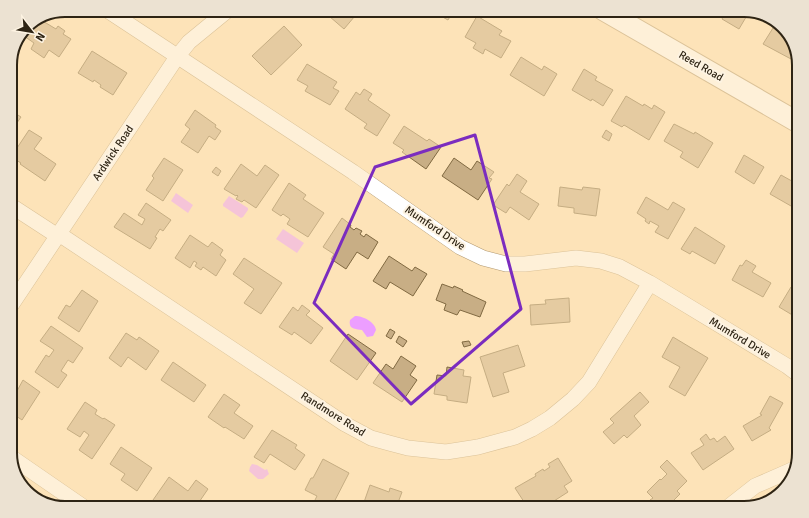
<svg xmlns="http://www.w3.org/2000/svg" width="809" height="518" font-family="Signika,sans-serif">
<style>
.water{fill:#ec9eff}
.building{fill:#c8ae85;stroke:#816a42}
.lines{fill:none;stroke-linecap:round;stroke-linejoin:round}
.minor-casing{stroke:#b39a72;stroke-width:16}
.major-casing{stroke:#b39a72;stroke-width:22}
.minor{stroke:#fff;stroke-width:15}
.major{stroke:#fff;stroke-width:20}
.marked{fill:none;stroke:#7b2cbf;stroke-width:3;stroke-linejoin:round}
.labels{text-anchor:middle;dominant-baseline:central;stroke-width:4;stroke-linejoin:round;paint-order:stroke}
.street-label{font-size:11px;fill:#2e2414;stroke:#fdf3e2}
.rim{fill:none;stroke:#2e2414;stroke-width:2}
</style>
<rect width="100%" height="100%" fill="#fde3b8"/>
<!-- water -->
<path class="water" d="M176,193L193,205L188,213L171,201Z
M229,196L248,208V210L243,217L241,218L223,206V204Z
M283,229L304,243L297,253L276,239Z
M355,316C363,316 375,322 376,330L373,336L367,337L362,330C356,329 348,330 350,320Z
M252,464L257,465L265,470L267,469L269,474L263,479H258L249,471L250,467Z"/>
<!-- building -->
<path class="building" d="M322,10H360L344,29Z
M430,10H454L448,20Z
M716,10H744L749,12L739,29L722,19L724,15Z
M477,16L502,31L499,35L511,41L501,58L485,49L483,54L473,48L476,43L465,37Z
M41,20L56,29L58,26L65,31L63,34L71,39L59,57L49,50L44,58L31,49L34,43L24,36L32,24Z
M284,26L302,45L271,75L252,56Z
M773,28L792,40L796,51L791,59L763,44Z
M92,51L127,73L113,95L100,87L101,85L94,80L93,82L78,73Z
M521,57L542,70L544,66L557,74L544,96L510,75Z
M307,64L337,82L333,88L339,91L330,105L305,91L308,86L297,80Z
M584,69L597,77L595,80L613,90L603,106L592,99L591,101L572,90Z
M364,89L372,94L368,100L390,115L377,136L364,128L367,124L345,109L356,92L360,95Z
M626,96L643,106L644,104L652,109L654,105L665,112L649,140L624,125L622,127L611,121Z
M10,110L21,117L10,133Z
M195,110L216,125L215,127L221,131L215,140L209,136L198,153L181,142L190,129L185,125Z
M674,124L694,134L695,132L713,143L698,168L680,157L683,152L664,141Z
M404,126L427,141L429,139L441,147L426,169L402,152L404,150L393,143Z
M29,130L42,138L34,149L56,164L45,181L20,164L21,163L11,157Z
M606,130L612,134L609,141L602,137Z
M744,155L764,167L754,184L735,172Z
M164,158L183,170L163,201L146,190L154,178L152,176Z
M454,158L471,170L477,161L494,172L489,178L492,179L478,200L442,176Z
M241,164L257,176L265,165L279,175L256,208L244,200L242,202L236,199L238,196L237,195L236,196L224,189Z
M216,167L221,171L218,176L212,172Z
M517,174L527,181L520,192L539,204L529,220L510,207L506,213L493,205L507,184L509,186Z
M781,175L799,185L798,210L770,194Z
M289,183L306,195L303,199L324,213L308,237L287,224L290,219L283,214L281,216L272,210Z
M560,187L582,190L583,187L600,189L596,216L574,213V208L558,206Z
M646,197L668,210L673,202L685,209L668,239L655,232L659,226L650,221L649,224L645,221L646,219L637,213Z
M146,203L171,220L163,231L160,229L155,237L157,238L150,249L114,227L124,213L142,225L145,219L138,215Z
M342,218L351,225L350,227L354,230L356,228L362,231L360,234L364,237L366,234L378,242L368,259L357,252L346,269L331,259L334,254L323,247Z
M695,227L725,246L715,264L692,251L690,254L681,249Z
M190,235L208,247L212,242L223,250L220,255L226,260L216,276L203,267L201,270L195,266L197,263L194,261L190,268L175,258Z
M389,256L412,271L415,267L427,274L413,296L390,282L386,289L373,281Z
M244,258L282,283L261,314L244,303L254,289L233,274Z
M746,260L756,266L752,272L771,283L763,297L732,280L740,265L742,266Z
M442,284L453,288L454,286L463,290L462,291L486,302L480,317L460,310L457,315L444,310L446,304L436,300Z
M791,287L799,292V319L779,307Z
M82,290L98,301L79,332L58,318L66,305L70,307Z
M569,298L570,322L531,325L530,305L546,304L545,300Z
M302,305L310,311L306,315L323,328L311,344L294,332L292,335L279,327L293,307L298,311Z
M51,326L83,348L73,363L68,360L61,371L67,375L58,388L35,372L46,355L49,357L54,350L40,341Z
M390,329L395,332L391,339L386,336Z
M126,333L137,340L139,337L159,351L146,370L128,357L121,367L109,358Z
M348,334L376,353L357,380L330,361Z
M399,336L407,341L403,347L396,342Z
M673,337L708,358L685,396L669,387L680,367L662,357Z
M469,341L471,345L464,347L462,342Z
M518,345L525,366L503,373L509,392L493,397L480,357Z
M401,356L416,366L410,375L417,380L402,402L373,383L386,364L393,369Z
M173,362L206,385L194,402L161,380Z
M447,367L464,370L463,376L471,377L467,403L447,400V396L434,394L437,375L446,376Z
M23,380L40,392L22,420L10,412V388L17,391Z
M640,392L649,402L634,416L641,425L627,438L624,435L614,444L603,432L614,423L610,419Z
M224,394L240,405L234,413L253,426L244,439L225,427L224,428L208,417Z
M770,396L783,403L769,428L771,430L752,441L743,426L762,415L760,414Z
M85,402L97,410L95,414L103,419L104,418L115,425L92,459L79,450L89,435L84,431L80,437L67,429Z
M272,430L297,445L295,448L305,455L295,470L270,454L264,463L254,457Z
M706,434L710,440L714,438L717,442L725,436L734,449L703,470L691,453L704,445L700,439Z
M121,447L152,468L137,491L121,480L125,474L110,464Z
M558,458L572,481L564,486L568,492L543,508H528L515,488L536,476L535,474L543,469L544,471L550,467L548,464Z
M323,459L349,473L331,508H317L312,506L317,496L305,490L311,478H313Z
M667,460L687,481L677,491L680,494L666,508H658L650,500L653,498L647,492L660,479L661,480L667,474L660,467Z
M169,477L188,491L196,480L208,489L195,508H165L153,500Z
M370,485L389,492L390,488L402,492L396,508H371L363,505Z"/>
<g class="lines">
<defs>
<path id="minor" d="M107,10L353,172L460,247L483,258L506,264H525L576,258L601,261L620,267L650,283L787,366L799,375
M10,205L53,233L62,236L345,424L371,438L389,443L408,448L446,452L478,447L515,437L532,429L550,418L573,399L589,382L650,283
M10,307L177,57L189,42L228,10
M11,457L85,508
M727,508L755,486L794,469"/>
<path id="major" d="M603,10L799,123"/>
</defs>
<!-- minor casing -->
<use href="#minor" class="minor-casing"/>
<!-- major casing -->
<use href="#major" class="major-casing"/>
<!-- minor -->
<use href="#minor" class="minor"/>
<!-- major -->
<use href="#major" class="major"/>
</g>
<!-- marked area -->
<path d="M0 0H809V518H0ZM475,135L521,309L411,404L314,303L375,167Z" fill="#fde3b8" fill-opacity=".55" fill-rule="evenodd"/>
<path class="marked" d="M475,135L521,309L411,404L314,303L375,167Z"/>
<g class="labels">
<!-- street labels -->
<g class="street-label">
<text transform="translate(701 66) rotate(30)">Reed Road</text>
<text transform="translate(113 153) rotate(-56)">Ardwick Road</text>
<text transform="translate(435 228) rotate(34)">Mumford Drive</text>
<text transform="translate(740 338) rotate(31)">Mumford Drive</text>
<text transform="translate(333 414) rotate(32)">Randmore Road</text>
</g>
</g>
<!-- crop -->
<path d="M0 0H809V518H0ZM65 17H744A48 48 0 0 1 792 65V453A48 48 0 0 1 744 501H65A48 48 0 0 1 17 453V65A48 48 0 0 1 65 17Z" fill="#ece2d2" fill-rule="evenodd"/>
<path class="rim" d="M65 17H744A48 48 0 0 1 792 65V453A48 48 0 0 1 744 501H65A48 48 0 0 1 17 453V65A48 48 0 0 1 65 17Z"/>
<!-- north arrow -->
<g transform="translate(32 32) rotate(121)" stroke="#fdf3e2" stroke-width="3" paint-order="stroke">
<path d="M0-3L7 15L0 10L-7 15Z" fill="#2e2414"/>
<text y="-6" font-size="11" font-weight="bold" text-anchor="middle" fill="#2e2414">N</text>
</g>
</svg>
